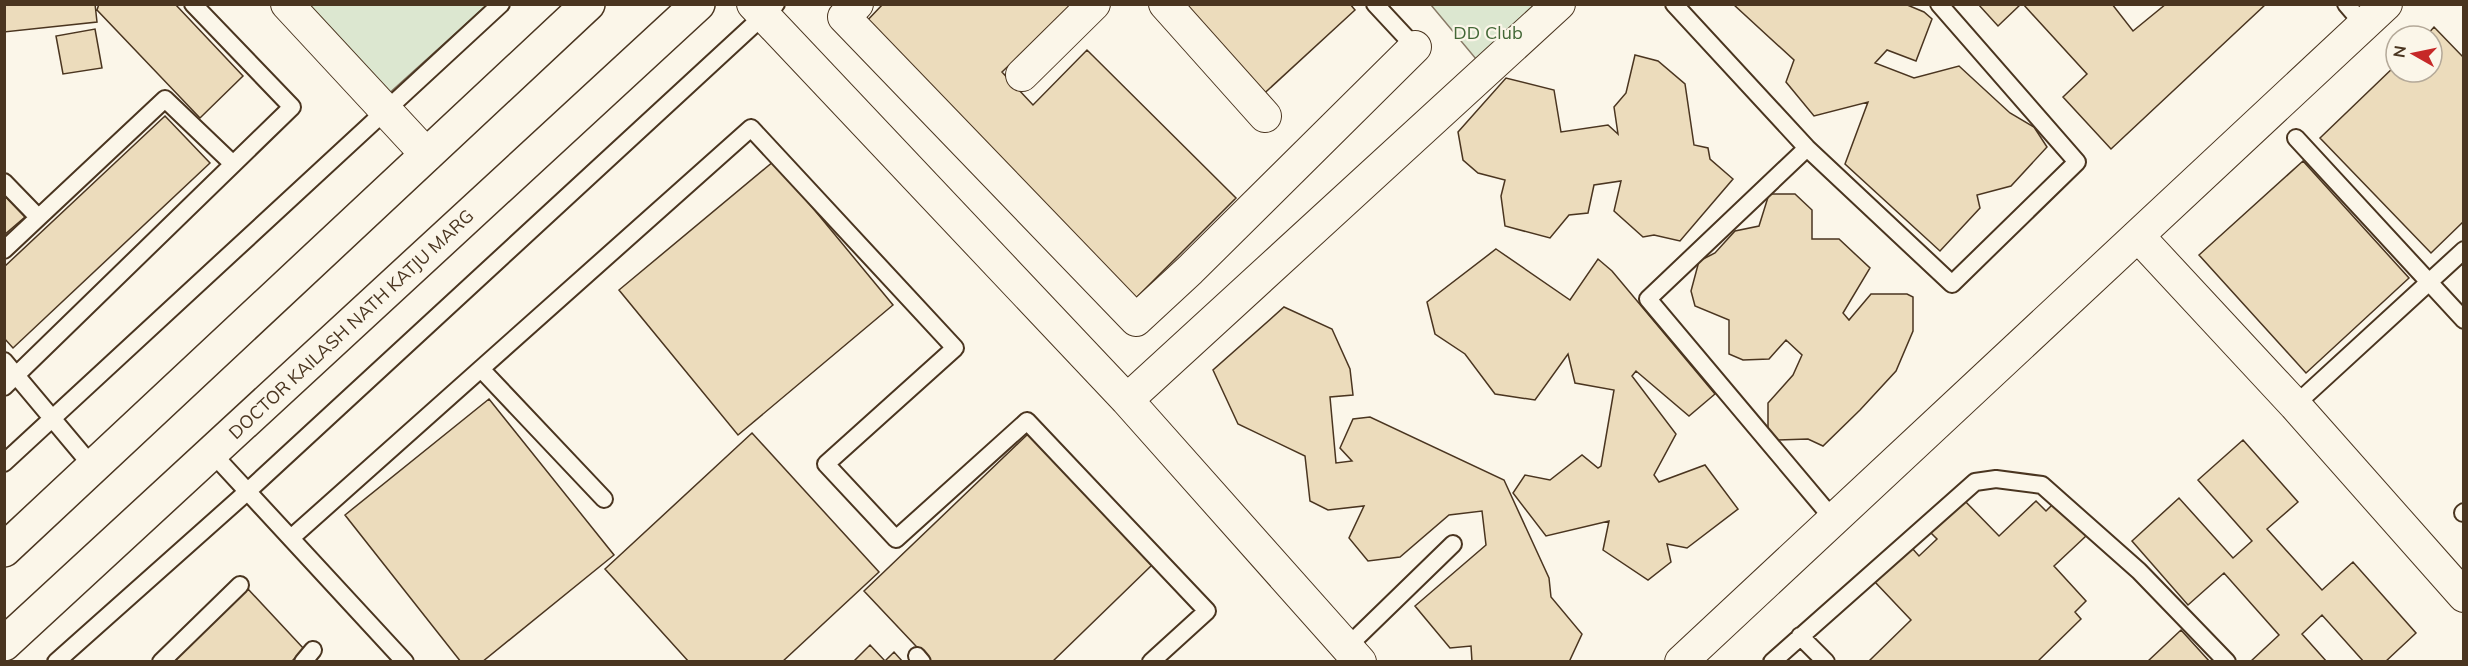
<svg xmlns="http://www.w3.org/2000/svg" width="2468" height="666" font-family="Mulish,sans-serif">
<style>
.green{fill:#dce7d0;stroke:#887966;stroke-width:1.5}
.building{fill:#ecdcbc;stroke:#4a3520;stroke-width:1.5}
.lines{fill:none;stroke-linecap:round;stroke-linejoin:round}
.lane-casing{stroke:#4a3520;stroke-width:20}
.street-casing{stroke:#4a3520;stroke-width:34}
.primary-casing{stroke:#4a3520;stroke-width:36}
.lane{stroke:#fbf6e9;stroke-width:16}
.street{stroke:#fbf6e9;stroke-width:32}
.primary{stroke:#fbf6e9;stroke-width:33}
.labels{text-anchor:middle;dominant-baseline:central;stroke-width:4.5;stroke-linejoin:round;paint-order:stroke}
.park-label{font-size:18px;fill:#436837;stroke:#fbf6e9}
.street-label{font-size:18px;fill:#4a3520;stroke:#fbf6e9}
</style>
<rect width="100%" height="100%" fill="#fbf6e9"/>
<!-- green -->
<path class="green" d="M301,5H487L386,96Z
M1431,5H1557L1486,71Z"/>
<!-- building -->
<path class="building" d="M4,4H95L97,22L4,32Z
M99,4H175L243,76L200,118L97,10Z
M883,4H1073L1002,72L1033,105L1087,50L1236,198L1136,298L863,25Z
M1167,4H1350L1355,10L1256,101Z
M1733,4H1905L1924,12L1932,19L1916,61L1887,50L1875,63L1914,78L1959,66L2010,113L2034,127L2047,147L2011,186L1977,195L1980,208L1940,251L1845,164L1868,102L1814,116L1786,82L1794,60Z
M1978,4H2021L1998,26Z
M2023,4H2112L2133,31L2166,4H2266L2111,149L2063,97L2087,74Z
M2434,27L2464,58V221L2431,253L2320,138L2396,65V72H2432V36H2426Z
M95,29L102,68L63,74L56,36Z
M1635,55L1658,61L1685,84L1694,145L1708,148L1710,159L1733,179L1680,241L1654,235L1643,237L1614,211L1621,181L1594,185L1588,213L1569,215L1550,238L1505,226L1501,196L1505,180L1478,173L1463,160L1458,132L1506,78L1554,90L1561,132L1608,125L1618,134L1614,107L1626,93Z
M165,116L210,163L13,348L4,338V267Z
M774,161L893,305L738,435L619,290Z
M2303,161L2409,278L2306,373L2199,255Z
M1769,194H1795L1812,210V239H1839L1870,268L1843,313L1849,320L1871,294H1907L1913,297V331L1896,371L1860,410L1823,446L1808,439L1777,440L1768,436V403L1793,375L1802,355L1786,340L1769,359L1743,360L1729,354V320L1695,306L1691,291L1699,261L1715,253L1735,231L1759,226Z
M4,195L25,217L4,235Z
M1496,249L1570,300L1598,259L1612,271L1715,394L1689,416L1636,371L1632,376L1676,434L1654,475L1659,482L1705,465L1738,509L1687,548L1667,544L1671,562L1648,580L1603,550L1609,521L1546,536L1513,493L1525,475L1550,480L1582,455L1598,468L1601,466L1614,390L1575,383L1568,354L1535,400L1495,394L1465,354L1435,334L1427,302Z
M1284,307L1332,329L1350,369L1353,395L1330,397L1336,463L1352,461L1340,448L1353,419L1370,417L1504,480L1549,578L1551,597L1582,634L1569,662H1472L1471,646L1450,648L1415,606L1486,545L1482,511L1449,515L1400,557L1368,561L1349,538L1364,506L1328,510L1310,501L1305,456L1238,424L1213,370Z
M489,399L614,555L482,662H461L345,515Z
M752,433L879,572L782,662H689L605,569Z
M1028,434L1152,565L1052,662H931L864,591Z
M2243,440L2298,502L2267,529L2322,590L2353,562L2416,633L2385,662H2364L2322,615L2302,634L2327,662H2250L2279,635L2224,573L2188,605L2132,541L2179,498L2233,558L2252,541L2198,480Z
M1963,499L1999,536L2036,501L2046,511L2054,503L2086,536L2054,566L2086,601L2075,612L2081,619L2037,662H1868L1911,620L1875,582L1912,548L1919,556L1937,539L1929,531Z
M248,589L304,649L291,662H173Z
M2181,630L2210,662H2147Z
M870,645L885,661L894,652L903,662H853Z"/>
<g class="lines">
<defs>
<path id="lane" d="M1375,4L1415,47
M1674,4L1807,148L1952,284L2077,162L1939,4
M2346,4L2364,25
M2296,138L2464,320
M1807,148L1648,299L1834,520
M4,182L38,217
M4,250L165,99L233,164
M4,361L93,467
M481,369L604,499
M4,387L292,107L193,4
M2295,405L2464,250
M212,453L405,662
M4,463L501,4
M2463,513L2464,512
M291,538L751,128L955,348L826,464L896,539L1027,421L1207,611L1151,662
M1800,636L1826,662
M1347,647L1453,544
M917,656L922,662
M56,662L248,491L776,4
M161,662L240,585
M303,662L313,650
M1772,662L1975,482L1996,479L2042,485L2139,571L2227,662"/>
<path id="street" d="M287,4L427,155
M753,4L1127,400L1360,662
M857,4L844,17L1136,320L1190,270L1415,47
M1165,4L1265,116
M1022,75L1094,4
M2138,236L2295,405L2464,596
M1127,400L1559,4
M1681,662L2386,4"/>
<path id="primary" d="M4,550L588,4
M4,644L698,4"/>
</defs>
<!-- lane casing -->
<use href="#lane" class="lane-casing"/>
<!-- street casing -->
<use href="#street" class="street-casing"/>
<!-- primary casing -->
<use href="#primary" class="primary-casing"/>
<!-- lane -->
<use href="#lane" class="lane"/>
<!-- street -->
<use href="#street" class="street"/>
<!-- primary -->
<use href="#primary" class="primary"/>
</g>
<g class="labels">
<!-- park labels -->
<g class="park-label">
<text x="1488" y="32">DD Club</text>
</g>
<!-- street labels -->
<g class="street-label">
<text transform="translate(351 324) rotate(-43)">DOCTOR KAILASH NATH KATJU MARG</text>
</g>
</g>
<!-- border -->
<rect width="2468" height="666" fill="none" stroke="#4a3520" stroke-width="12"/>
<!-- north arrow -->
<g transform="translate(2414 54) rotate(279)"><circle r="28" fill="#fbf6e9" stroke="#b4a999" stroke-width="1.5"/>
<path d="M0-4.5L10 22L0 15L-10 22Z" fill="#c62828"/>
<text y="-9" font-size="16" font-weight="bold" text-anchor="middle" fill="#4a3520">N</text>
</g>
</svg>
